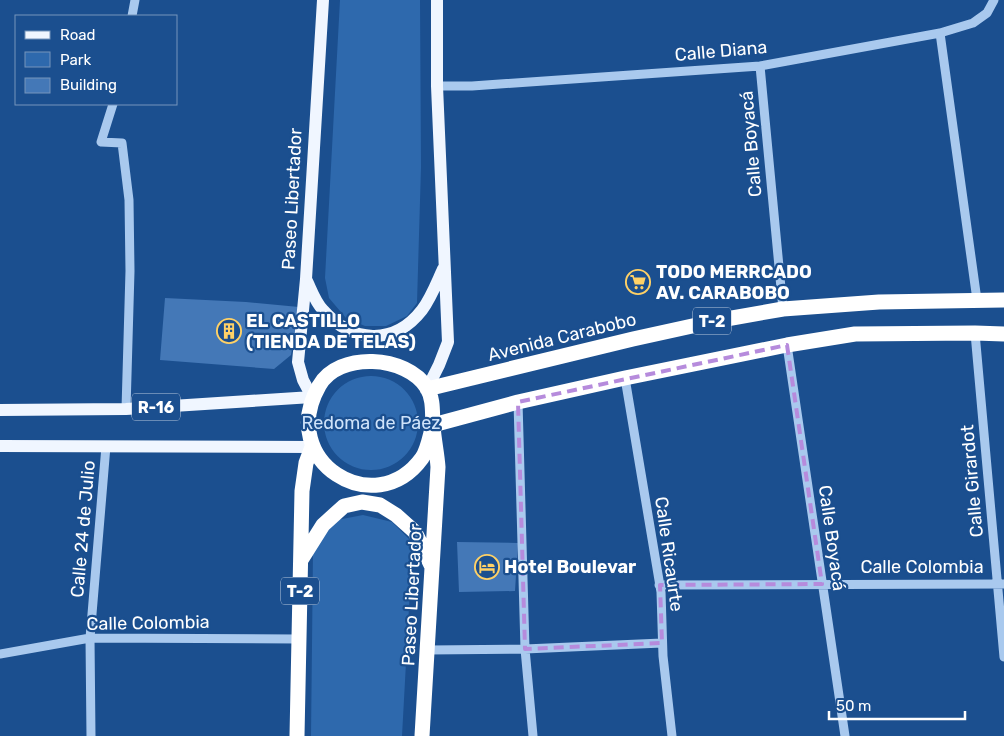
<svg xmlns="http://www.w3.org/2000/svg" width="1004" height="736" font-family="Rubik,sans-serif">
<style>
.green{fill:#2e69ad}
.building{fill:#4478b7}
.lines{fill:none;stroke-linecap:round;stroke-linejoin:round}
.minor{stroke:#a9c9ee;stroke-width:9}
.major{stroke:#f0f6ff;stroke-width:12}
.highway{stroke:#fff;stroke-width:15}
.marked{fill:none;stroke:#b68bdc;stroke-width:4;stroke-dasharray:10 6;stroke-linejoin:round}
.labels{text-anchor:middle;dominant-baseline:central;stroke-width:4.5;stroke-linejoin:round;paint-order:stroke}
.shield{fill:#1b4f8f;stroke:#bbcadd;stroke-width:1}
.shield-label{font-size:16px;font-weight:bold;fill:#fff}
.street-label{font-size:18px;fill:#fff;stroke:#1b4f8f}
.poi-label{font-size:18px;font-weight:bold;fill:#fff;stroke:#1b4f8f;text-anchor:start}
.park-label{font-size:18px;fill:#cfe3fa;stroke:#1b4f8f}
</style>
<rect width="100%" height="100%" fill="#1b4f8f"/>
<!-- green -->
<path class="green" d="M340,0H420L421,167L417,303L407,316L386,326H365L346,318L329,298L325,278Z
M324 423a47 47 0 1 1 94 0a47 47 0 1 1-94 0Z
M363,515L392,522L411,541V571L402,736H311L313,552L325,533L337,520Z"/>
<!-- building -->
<path class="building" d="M165,298L246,302L299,307L291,355L274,369L160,360Z
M457,542L518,543L515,591L459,592Z"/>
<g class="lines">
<!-- minor -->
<path class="minor" d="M132,16L135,0
M940,33L977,300
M760,66L783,309
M437,86H472L760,66L940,33L973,23L987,13L994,0
M113,104L101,142L122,143L129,200L130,271L126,409
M975,333L1004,657
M787,345L845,736
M625,378L661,592L663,656L672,736
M518,402L525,649L533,736
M659,585L1004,584
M428,650L525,649L662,643
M0,654L90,638L298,639
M91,736L90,638L106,446"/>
<!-- major -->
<path class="major" d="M306,279C311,289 315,302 323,310C352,343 394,346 422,310C431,298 437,282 443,269
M427,389L439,365L448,342L437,86V0
M0,410L126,409L312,397L303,380L298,362L306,279L323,0
M0,446L312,447"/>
<!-- highway -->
<path class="highway" d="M427,389L633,339L715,321L783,309L879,302L1004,300
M433,425L518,402L625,378L787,345L855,334L975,333L1004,334
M301,560L323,525L344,506L362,502L380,505L396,515L415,532L431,565
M297,736L302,491L306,463L312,447
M422,736L438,467C437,453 434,440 433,426C432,413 434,400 427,388C407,355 338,351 319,386C276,461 375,523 422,458C428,449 430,435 433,425"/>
</g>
<!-- marked area -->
<path class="marked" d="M787,345L822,584L660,585L662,643L525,649L518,402Z"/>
<!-- icons -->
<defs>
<symbol id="supermarket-ring" viewBox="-11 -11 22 22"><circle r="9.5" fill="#1b4f8f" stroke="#ffd166" stroke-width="1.5"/><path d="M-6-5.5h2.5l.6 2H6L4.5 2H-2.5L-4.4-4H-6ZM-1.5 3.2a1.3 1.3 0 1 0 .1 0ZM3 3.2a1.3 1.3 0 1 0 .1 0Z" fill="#ffd166"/></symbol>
<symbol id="building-ring" viewBox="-11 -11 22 22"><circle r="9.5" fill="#1b4f8f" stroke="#ffd166" stroke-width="1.5"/><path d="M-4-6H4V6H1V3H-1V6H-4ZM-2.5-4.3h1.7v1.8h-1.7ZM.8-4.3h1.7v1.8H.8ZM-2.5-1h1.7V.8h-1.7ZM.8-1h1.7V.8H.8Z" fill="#ffd166"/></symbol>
<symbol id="hotel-ring" viewBox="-11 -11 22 22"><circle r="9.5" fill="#1b4f8f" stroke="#ffd166" stroke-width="1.5"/><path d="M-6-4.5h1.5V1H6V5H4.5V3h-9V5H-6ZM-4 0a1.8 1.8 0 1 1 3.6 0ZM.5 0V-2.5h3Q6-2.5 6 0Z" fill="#ffd166"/></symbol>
</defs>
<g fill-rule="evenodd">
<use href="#supermarket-ring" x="624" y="268" width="28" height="28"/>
<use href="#building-ring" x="215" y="317" width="28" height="28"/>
<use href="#hotel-ring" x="473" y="553" width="28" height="28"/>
</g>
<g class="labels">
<!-- shield labels -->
<g class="shield">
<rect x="693" y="307.5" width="38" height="27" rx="4"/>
<rect x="132" y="393.5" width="48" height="27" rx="4"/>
<rect x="281" y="577.5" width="38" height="27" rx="4"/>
</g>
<g class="shield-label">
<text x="712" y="321">T-2</text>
<text x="156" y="407">R-16</text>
<text x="300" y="591">T-2</text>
</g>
<!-- street labels -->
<g class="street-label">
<text transform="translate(721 51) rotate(-5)">Calle Diana</text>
<text transform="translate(751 144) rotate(-95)">Calle Boyacá</text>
<text transform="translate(292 199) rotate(-87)">Paseo Libertador</text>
<text transform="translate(562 337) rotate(-14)">Avenida Carabobo</text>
<text transform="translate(972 481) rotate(-95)">Calle Girardot</text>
<text transform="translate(83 529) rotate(-85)">Calle 24 de Julio</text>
<text transform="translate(832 538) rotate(82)">Calle Boyacá</text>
<text transform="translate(669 554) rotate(82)">Calle Ricaurte</text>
<text x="922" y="567">Calle Colombia</text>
<text transform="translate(412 595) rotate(-87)">Paseo Libertador</text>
<text transform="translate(148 623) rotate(-1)">Calle Colombia</text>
</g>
<!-- poi labels -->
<g class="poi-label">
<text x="656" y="272">TODO MERRCADO<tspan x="656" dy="21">AV. CARABOBO</tspan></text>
<text x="246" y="321">EL CASTILLO<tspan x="246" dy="21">(TIENDA DE TELAS)</tspan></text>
<text x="504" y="567">Hotel Boulevar</text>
</g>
<!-- park labels -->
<g class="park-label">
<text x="371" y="423">Redoma de Páez</text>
</g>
</g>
<!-- legend -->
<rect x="15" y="15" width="162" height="90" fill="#1b4f8f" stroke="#7695bc"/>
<rect x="25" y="31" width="25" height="8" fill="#f0f6ff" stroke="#7695bc"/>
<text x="60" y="40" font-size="15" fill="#ffffff">Road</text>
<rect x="25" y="52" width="25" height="15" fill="#2e69ad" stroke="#7695bc"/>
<text x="60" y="65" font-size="15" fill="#ffffff">Park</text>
<rect x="25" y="78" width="25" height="15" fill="#4478b7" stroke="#7695bc"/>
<text x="60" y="90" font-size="15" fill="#ffffff">Building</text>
<!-- scale -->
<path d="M829 711v8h136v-8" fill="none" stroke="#ffffff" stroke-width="2.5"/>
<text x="836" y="711" font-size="15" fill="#ffffff" stroke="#1b4f8f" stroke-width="4" paint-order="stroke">50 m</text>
</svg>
